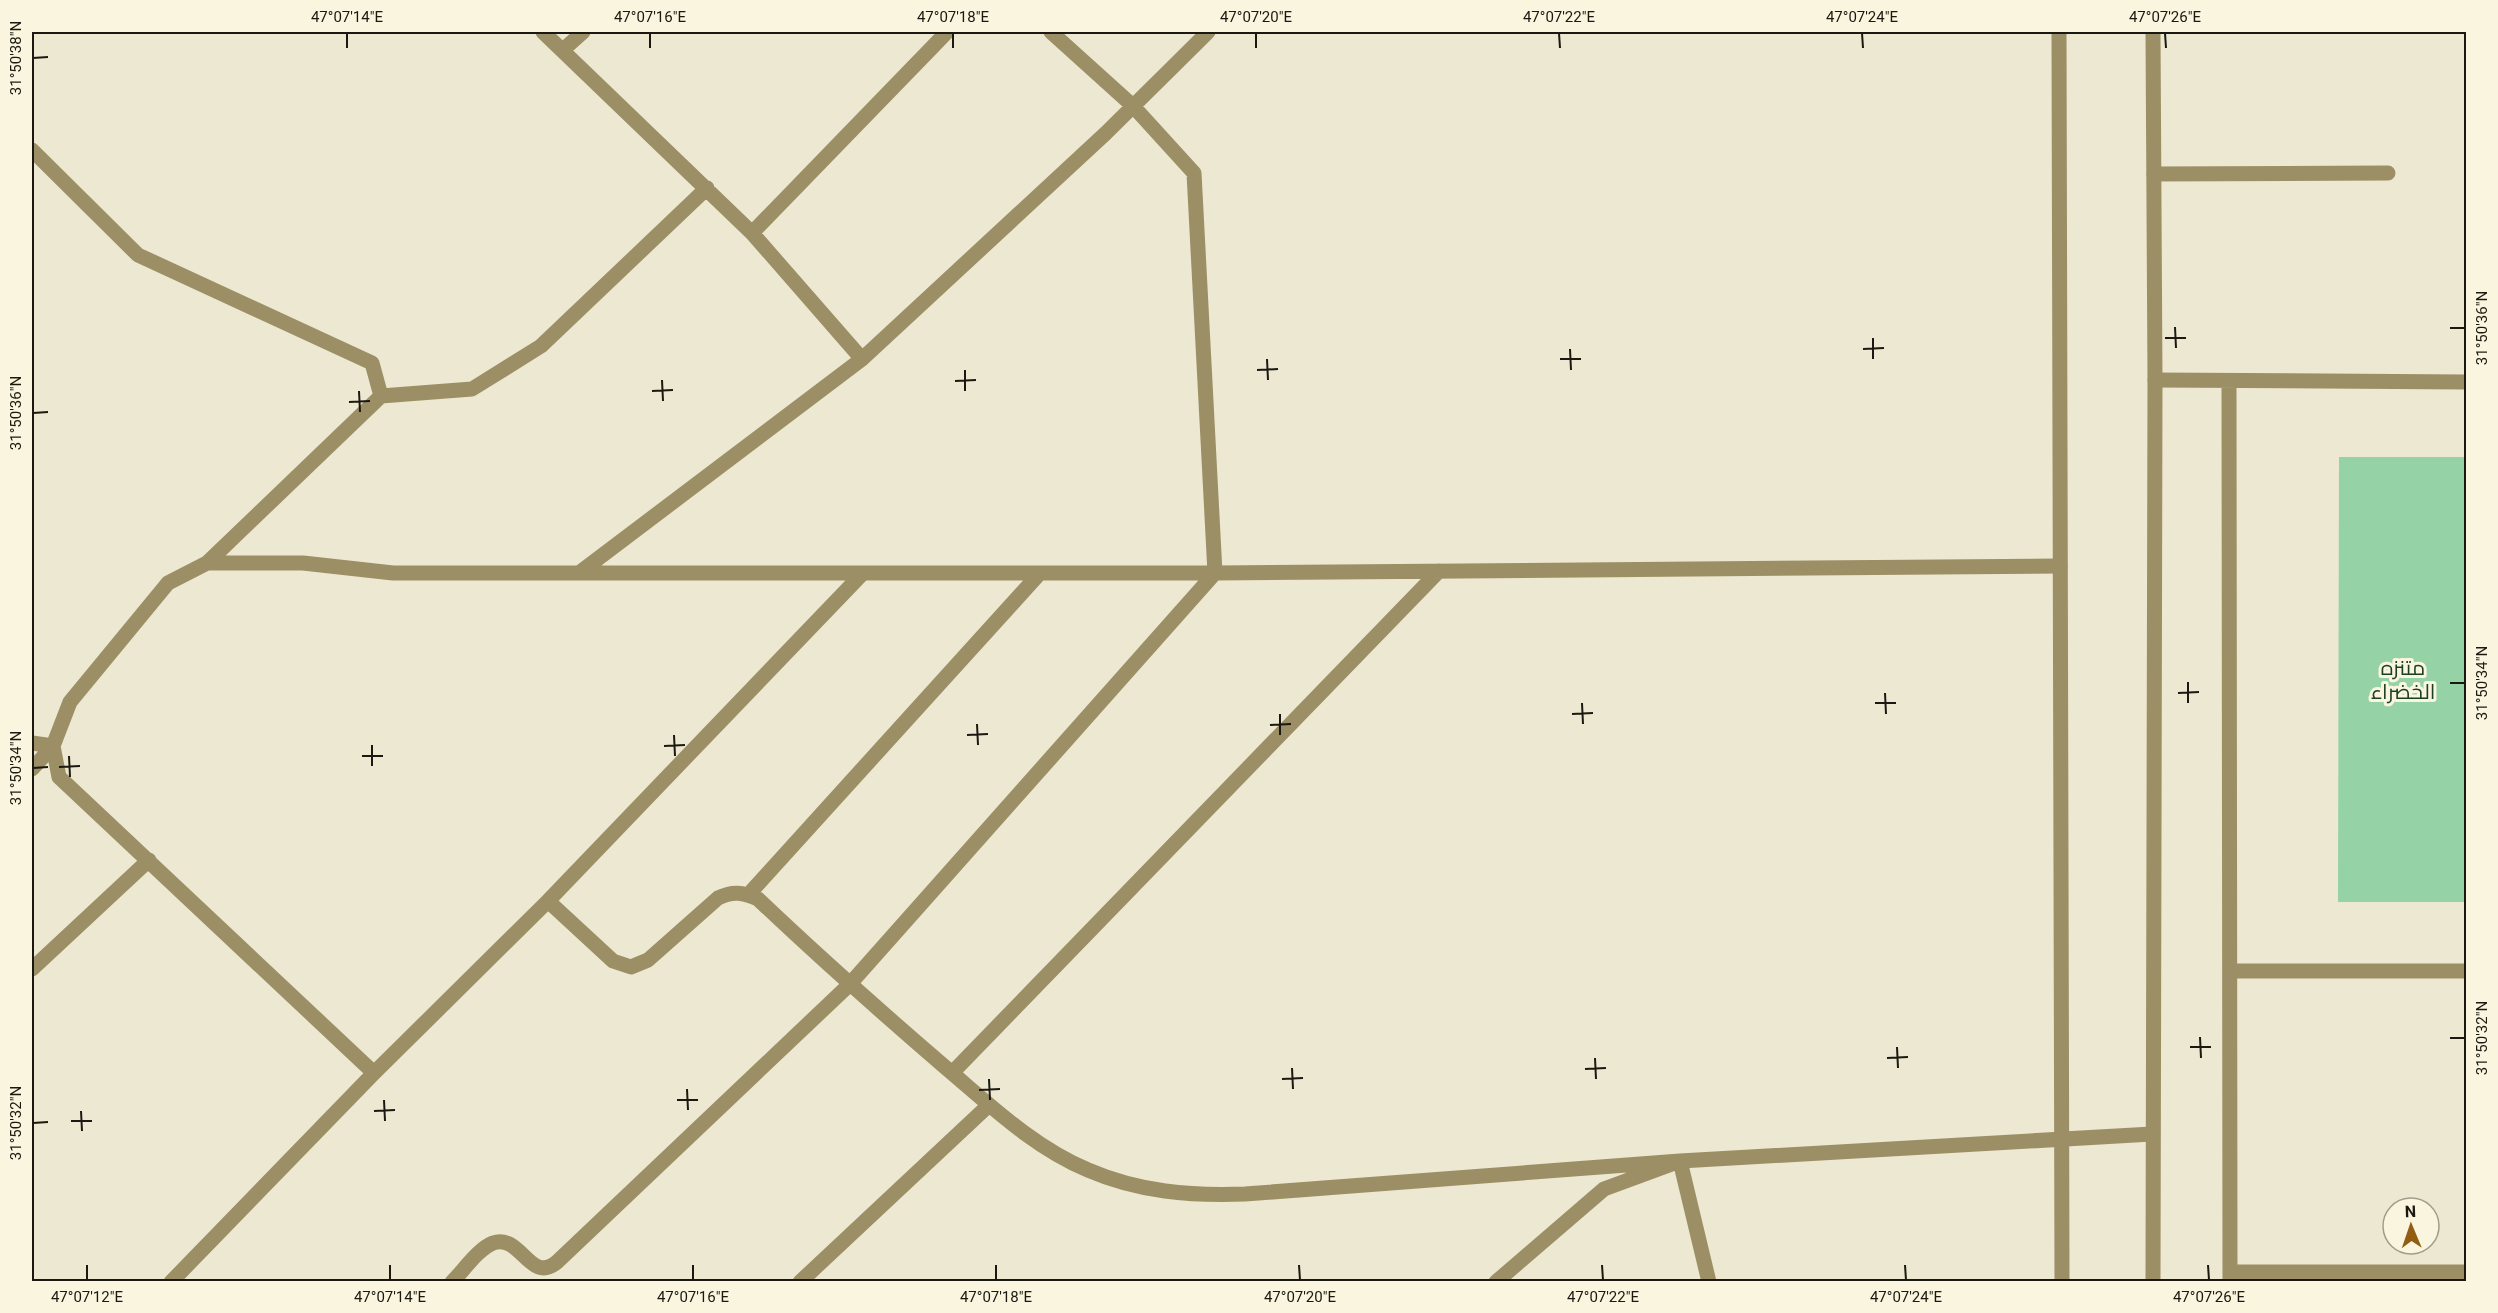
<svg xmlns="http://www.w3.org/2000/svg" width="2498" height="1313" font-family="Roboto,Cairo,sans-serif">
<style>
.green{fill:#95d2a5}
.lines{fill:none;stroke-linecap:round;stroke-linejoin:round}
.minor{stroke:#9c8f66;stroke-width:15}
.tertiary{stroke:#9c8f66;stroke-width:15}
.ticks{fill:none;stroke:#1a1810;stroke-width:2}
.labels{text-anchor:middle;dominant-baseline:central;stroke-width:6;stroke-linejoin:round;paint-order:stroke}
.park-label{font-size:21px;fill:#193f25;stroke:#f9f5de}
.neatline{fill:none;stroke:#1a1810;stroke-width:2}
.ticks-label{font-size:15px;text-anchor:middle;fill:#1a1810}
</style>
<rect width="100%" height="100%" fill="#ece8d1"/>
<!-- green -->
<path class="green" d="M2339,457H2466V902H2338Z"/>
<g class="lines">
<!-- minor -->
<path class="minor" d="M543,32L752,233L862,359
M564,49L583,32
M32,150L138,255L372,363L381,396L207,563
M2154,174L2388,173
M752,233L947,32
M2155,380L2466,382
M2229,381L2230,1282
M381,396L472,389L541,346L707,188
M579,573L862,359L1106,133L1208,32
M32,743L53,746
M32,769L53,746
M748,895L1040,573
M548,901L613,961L631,967L648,960L718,898C732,891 743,892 758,899C819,957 881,1012 945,1067C990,1105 1033,1147 1088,1170C1139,1192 1190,1196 1245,1194L1680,1161L2152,1134
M32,969L149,860
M2230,971H2466
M374,1073L59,777L53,746L70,702L168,583L207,563H303L393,573H1215L2060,566
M952,1073L1439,571
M2230,1272H2466
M171,1282L374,1073L548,901L863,573
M452,1282C464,1270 478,1249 493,1243C521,1233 530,1285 557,1262L849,985L1215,573L1194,173L1133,106L1051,32
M800,1282L989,1105
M1496,1282L1604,1189L1680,1161L1709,1282"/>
<!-- tertiary -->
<path class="tertiary" d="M2059,32L2062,1282
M2153,1282L2155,380L2153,32"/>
</g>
<!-- ticks -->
<path class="ticks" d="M347,33V48M650,33V48M953,33V48M1256,33V48M1559,33L1560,48M1862,33L1863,48M2165,33L2166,48M33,58L48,57M2175,327L2176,348M2450,328H2465M1873,338V359M2165,338H2186M1570,349L1571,370M1863,349L1884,348M1267,359L1268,380M1560,359H1581M965,370V391M1257,370L1278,369M662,380L663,401M955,381L976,380M359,391L360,412M652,391L673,390M349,402L370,401M33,413L48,412M2188,682V703M2450,683H2465M1885,693L1886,714M2178,693L2199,692M1582,703L1583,724M1875,703H1896M1280,714V735M1572,714L1593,713M977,724L978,745M1270,725L1291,724M674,735L675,756M967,735L988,734M372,745V766M664,746L685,745M69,756L70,777M362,756H383M59,767L80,766M33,768L48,767M2200,1037L2201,1058M2450,1038H2465M1897,1047L1898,1068M2190,1047H2211M1595,1058L1596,1079M1887,1058L1908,1057M1292,1068L1293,1089M1585,1069L1606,1068M989,1079L990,1100M1282,1079L1303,1078M687,1089L688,1110M979,1090L1000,1089M384,1100L385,1121M677,1100H698M81,1111L82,1131M374,1111L395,1110M71,1121H92M33,1123L48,1122M87,1265V1280M390,1265V1280M693,1265V1280M996,1265V1280M1299,1265L1300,1280M1602,1265L1603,1280M1905,1265L1906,1280M2208,1265L2209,1280"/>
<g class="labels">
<!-- park labels -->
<g class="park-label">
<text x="2403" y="668">متنزه<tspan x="2403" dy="24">الخضراء</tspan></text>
</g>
</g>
<!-- border -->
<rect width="2498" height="1313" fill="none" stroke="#f9f5de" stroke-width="66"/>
<!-- north arrow -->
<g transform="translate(2411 1226) rotate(358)"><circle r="28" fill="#f9f5de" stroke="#a09d8c" stroke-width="1.5"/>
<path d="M0-4.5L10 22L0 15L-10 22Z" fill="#925c12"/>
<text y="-9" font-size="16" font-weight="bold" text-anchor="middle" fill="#1a1810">N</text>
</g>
<rect x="33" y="33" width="2432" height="1247" class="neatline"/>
<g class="ticks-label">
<text x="347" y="22">47°07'14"E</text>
<text x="650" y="22">47°07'16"E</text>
<text x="953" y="22">47°07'18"E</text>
<text x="1256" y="22">47°07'20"E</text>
<text x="1559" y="22">47°07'22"E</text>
<text x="1862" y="22">47°07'24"E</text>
<text x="2165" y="22">47°07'26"E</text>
<text transform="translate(16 58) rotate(-90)" y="5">31°50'38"N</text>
<text transform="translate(2482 328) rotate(-90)" y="5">31°50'36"N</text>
<text transform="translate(16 413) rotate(-90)" y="5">31°50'36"N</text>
<text transform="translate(2482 683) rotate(-90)" y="5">31°50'34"N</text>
<text transform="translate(16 768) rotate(-90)" y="5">31°50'34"N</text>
<text transform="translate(2482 1038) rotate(-90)" y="5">31°50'32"N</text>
<text transform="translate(16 1123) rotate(-90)" y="5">31°50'32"N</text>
<text x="87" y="1302">47°07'12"E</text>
<text x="390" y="1302">47°07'14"E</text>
<text x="693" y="1302">47°07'16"E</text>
<text x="996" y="1302">47°07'18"E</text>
<text x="1300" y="1302">47°07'20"E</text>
<text x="1603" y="1302">47°07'22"E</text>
<text x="1906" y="1302">47°07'24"E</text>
<text x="2209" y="1302">47°07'26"E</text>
</g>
</svg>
